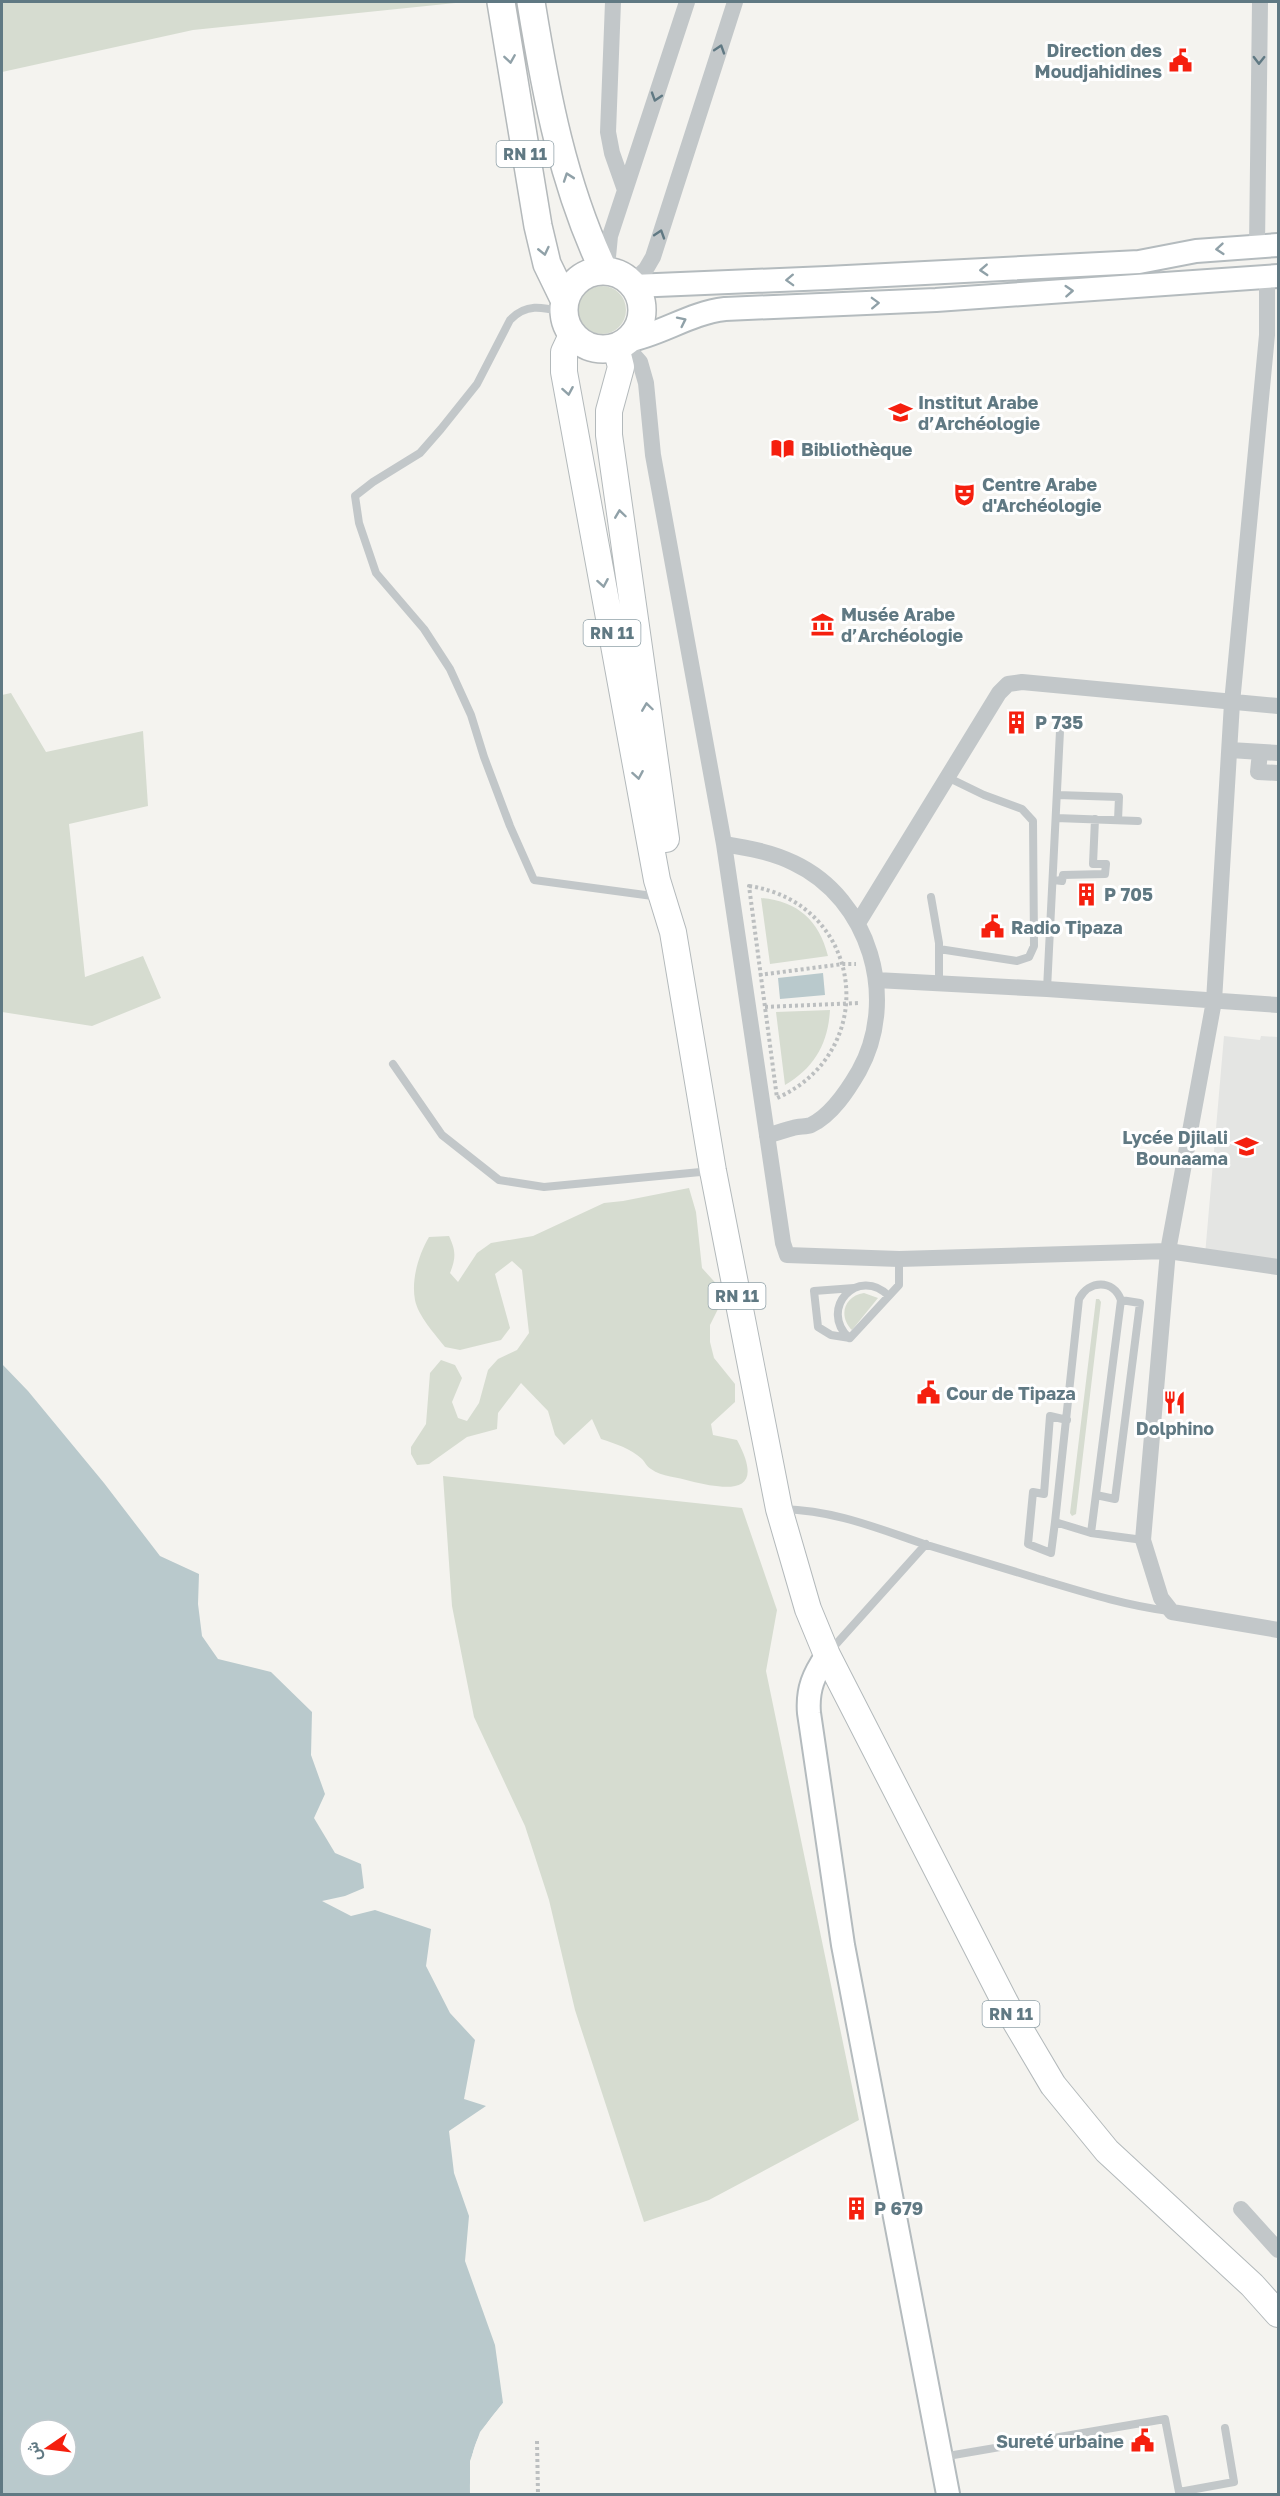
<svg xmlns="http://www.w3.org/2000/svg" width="1280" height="2496" font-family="'Golos Text',Vazirmatn,sans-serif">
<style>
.built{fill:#e4e5e3}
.green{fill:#d6dcd0}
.water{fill:#b9c9cc;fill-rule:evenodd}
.pier{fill:#f4f3ef}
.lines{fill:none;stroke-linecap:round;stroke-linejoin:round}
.secondary-casing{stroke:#b4bbbe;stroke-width:26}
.primary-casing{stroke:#b3b9bb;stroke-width:28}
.trunk-casing{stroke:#b4b9bb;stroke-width:30}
.path{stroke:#bcbfc0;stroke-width:4;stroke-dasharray:3 3;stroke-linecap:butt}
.service{stroke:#c2c7c9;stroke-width:8}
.minor{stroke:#c2c7c9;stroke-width:16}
.secondary{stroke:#fff;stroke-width:22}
.primary{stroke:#fff;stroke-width:26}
.trunk{stroke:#fff;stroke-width:27}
.oneway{stroke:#607983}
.oneway2{stroke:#90a1a8}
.labels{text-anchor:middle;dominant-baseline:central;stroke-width:6;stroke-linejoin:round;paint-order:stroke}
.shield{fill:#fff;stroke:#90a1a8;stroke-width:1.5}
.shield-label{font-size:16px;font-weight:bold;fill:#607983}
.poi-label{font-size:18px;font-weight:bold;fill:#607983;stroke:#fff;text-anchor:start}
</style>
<rect width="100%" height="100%" fill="#f4f3ef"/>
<!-- built -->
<path class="built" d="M1224,1036L1260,1040L1261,1036L1278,1037V1261L1205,1255Z"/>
<!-- green -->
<path class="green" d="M2,2H465L193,30L2,72Z
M578 310a24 24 0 1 1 48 0a24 24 0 1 1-48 0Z
M11,693L46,752L143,731L148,806L69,824L85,977L143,956L161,998L92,1026L2,1012V695Z
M761,898C797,901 819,920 828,956L770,964Z
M830,1010C828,1044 814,1068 785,1085L776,1012Z
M689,1188L696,1212L702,1268L721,1289L722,1301L710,1325V1342L714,1358L735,1384V1402L711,1424L713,1435L737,1440C766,1494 731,1491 690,1481C678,1477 662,1477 651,1469C647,1467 645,1462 642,1459C630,1448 616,1444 601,1439L592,1419L564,1445L555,1435L548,1411L521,1383L498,1413L497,1429L467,1437L429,1464L417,1465L411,1454V1447L426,1424L430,1373L441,1360L455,1365L462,1378L452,1402L458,1418L467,1421L479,1403L488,1370L498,1359L517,1350L529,1333L522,1270L512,1261L495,1274L510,1328L501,1340L460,1350L445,1347C435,1334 418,1316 415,1300C411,1279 419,1254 429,1237L449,1236C456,1251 456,1258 450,1273L458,1282L477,1253L491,1243L533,1236L604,1203L623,1201Z
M864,1293L878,1298L852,1330C838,1316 844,1296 864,1293Z
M1096,1299H1099L1101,1302L1076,1514L1072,1516L1070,1513Z
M443,1476L742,1508L777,1610L766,1671L859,2120L709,2200L644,2222L575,2010L549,1900L525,1826L474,1717L452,1606Z"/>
<!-- water -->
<path class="water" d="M823,973L825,995L780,999L778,978Z
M2,1364L28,1391L104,1483L160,1556L199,1574L198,1604L202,1636L218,1659L271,1672L312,1712L311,1755L325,1794L314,1818L335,1853L361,1864L364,1888L345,1896L322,1901L351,1916L375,1910L431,1929L426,1966L450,2013L475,2040L464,2099L486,2106L449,2131L454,2173L469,2216L465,2261L495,2345L503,2403C473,2439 470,2448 470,2494H2ZM30,2430H66V2466H30Z"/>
<!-- pier -->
<path class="pier" d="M503,2403L504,2406L482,2433L473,2461V2494H470V2461L480,2432Z"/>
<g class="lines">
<defs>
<path id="secondary" d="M633,286L827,278L1139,262L1196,251L1278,245
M627,341C662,334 690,313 725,309L936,300L1278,276
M827,1655C814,1674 807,1689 809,1713L843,1945L948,2494"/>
<path id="primary" d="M572,335L564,352V372L657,880L673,932L713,1171L779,1509L808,1609L827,1655L1011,2014L1053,2085L1107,2151L1252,2285L1278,2314
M616,347L621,367L609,411V435L666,839"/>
<path id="trunk" d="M501,2L538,226L547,264L565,301
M531,2C546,94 563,185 604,271
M564 310a39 39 0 1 1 78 0a39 39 0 1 1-78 0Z"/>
</defs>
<!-- secondary casing -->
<use href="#secondary" class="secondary-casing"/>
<!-- primary casing -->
<use href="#primary" class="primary-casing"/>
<!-- trunk casing -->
<use href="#trunk" class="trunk-casing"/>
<!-- path -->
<path class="path" d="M749,886C864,903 882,1051 777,1098Z
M759,975L843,964H856
M765,1007L859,1003
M537,2441L538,2494"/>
<!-- service -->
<path class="service" d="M563,312C542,307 526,303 510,320L477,384L441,429L420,453L373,482L355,496L359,523L376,573L424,629L450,669L471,715L484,757L510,826L534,880L660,897
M1057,795L1119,797L1118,820
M1056,818L1138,821
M1053,880L1062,881L1063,875L1105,874L1106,864H1093L1095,819
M931,897L939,943V983
M939,949L1017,961L1029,957L1034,946L1033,821L1022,809L984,795L947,777
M1047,989L1060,731
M393,1064L442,1135L499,1180L544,1187L711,1171
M849,1338C818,1309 858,1265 889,1296
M850,1338L831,1335L818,1327L814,1291L854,1288
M850,1338L899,1285V1259
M1096,1495L1115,1499L1140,1303L1121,1300
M782,1509C838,1511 876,1528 927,1545C964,1556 1000,1567 1036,1578C1080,1591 1123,1605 1169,1611
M1055,1522L1051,1553L1028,1544L1033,1492L1044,1494L1050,1416L1067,1420
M1091,1533L1055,1522L1079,1299C1089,1280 1113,1279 1121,1300L1091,1533L1143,1540
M829,1652L926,1544
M942,2457L1165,2419L1179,2492L1234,2482L1225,2428"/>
<!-- minor -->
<path class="minor" d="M613,2L608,132L612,153L625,190
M1257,246L1260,2
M607,267L610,236L687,2
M1267,276V335L1232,703L1214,1001L1168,1251L1143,1540L1161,1598L1172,1612L1278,1630
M631,283L646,269L653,257L735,2
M624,344L640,362L646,383L653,455L724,844L783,1243L787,1255L899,1259L1168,1251L1278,1267
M1230,750L1278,753
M1260,752L1258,772L1278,773
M724,844C748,848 772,852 794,863C870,899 899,999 859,1071C848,1090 832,1115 811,1125C806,1127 799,1126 793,1128C785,1130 776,1133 767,1136
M858,923L999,693L1008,684L1022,682L1278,706
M876,980L1047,989L1278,1005
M1241,2209L1278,2250"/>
<!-- secondary -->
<use href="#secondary" class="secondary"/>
<!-- primary -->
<use href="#primary" class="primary"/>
<!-- trunk -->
<use href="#trunk" class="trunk"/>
</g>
<!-- one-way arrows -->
<defs><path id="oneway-chevron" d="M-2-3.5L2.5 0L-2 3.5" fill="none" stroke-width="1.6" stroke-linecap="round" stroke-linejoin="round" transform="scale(1.5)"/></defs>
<g class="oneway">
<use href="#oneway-chevron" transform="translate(720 49) rotate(-72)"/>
<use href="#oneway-chevron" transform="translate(1259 60) rotate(91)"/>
<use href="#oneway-chevron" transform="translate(656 97) rotate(108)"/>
<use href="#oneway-chevron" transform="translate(660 234) rotate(-72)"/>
</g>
<g class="oneway2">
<use href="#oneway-chevron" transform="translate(510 59) rotate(81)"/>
<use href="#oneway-chevron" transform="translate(568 177) rotate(-109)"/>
<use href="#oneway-chevron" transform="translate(1220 249) rotate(175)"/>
<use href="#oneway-chevron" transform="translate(544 251) rotate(77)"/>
<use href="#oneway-chevron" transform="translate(984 270) rotate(177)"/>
<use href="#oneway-chevron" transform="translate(790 280) rotate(178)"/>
<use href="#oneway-chevron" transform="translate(1069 291) rotate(-4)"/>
<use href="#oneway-chevron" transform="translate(875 303) rotate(-2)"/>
<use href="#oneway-chevron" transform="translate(682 321) rotate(-26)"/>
<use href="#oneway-chevron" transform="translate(568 391) rotate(80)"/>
<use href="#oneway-chevron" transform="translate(620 514) rotate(-98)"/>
<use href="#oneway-chevron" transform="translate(603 583) rotate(80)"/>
<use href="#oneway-chevron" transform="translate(647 707) rotate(-98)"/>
<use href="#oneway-chevron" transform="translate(638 775) rotate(80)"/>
</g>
<!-- icons -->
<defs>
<symbol id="civic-bare" viewBox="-9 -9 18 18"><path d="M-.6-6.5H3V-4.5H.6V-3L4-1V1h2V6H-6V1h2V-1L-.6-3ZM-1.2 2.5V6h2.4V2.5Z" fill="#f51f0e" stroke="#fff" stroke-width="2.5" paint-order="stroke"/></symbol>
<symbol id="university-bare" viewBox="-9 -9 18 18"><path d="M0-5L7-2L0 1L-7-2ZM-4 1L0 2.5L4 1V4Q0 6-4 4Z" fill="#f51f0e" stroke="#fff" stroke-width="2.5" paint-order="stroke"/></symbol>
<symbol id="library-bare" viewBox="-9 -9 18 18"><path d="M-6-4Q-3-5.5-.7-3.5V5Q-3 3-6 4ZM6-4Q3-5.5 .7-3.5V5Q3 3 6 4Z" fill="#f51f0e" stroke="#fff" stroke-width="2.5" paint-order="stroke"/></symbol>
<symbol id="theatre-bare" viewBox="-9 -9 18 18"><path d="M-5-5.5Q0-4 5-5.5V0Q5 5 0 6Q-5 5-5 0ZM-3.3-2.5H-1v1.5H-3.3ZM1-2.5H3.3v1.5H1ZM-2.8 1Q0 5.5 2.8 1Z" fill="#f51f0e" stroke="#fff" stroke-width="2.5" paint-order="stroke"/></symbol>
<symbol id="museum-bare" viewBox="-9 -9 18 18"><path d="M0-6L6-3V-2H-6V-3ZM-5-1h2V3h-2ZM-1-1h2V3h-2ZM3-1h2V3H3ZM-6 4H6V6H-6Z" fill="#f51f0e" stroke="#fff" stroke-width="2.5" paint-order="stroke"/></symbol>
<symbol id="building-bare" viewBox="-9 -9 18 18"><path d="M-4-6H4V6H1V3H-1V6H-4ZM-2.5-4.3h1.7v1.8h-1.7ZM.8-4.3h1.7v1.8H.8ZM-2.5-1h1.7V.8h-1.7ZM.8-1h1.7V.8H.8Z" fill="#f51f0e" stroke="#fff" stroke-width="2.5" paint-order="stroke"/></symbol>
<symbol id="school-bare" viewBox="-9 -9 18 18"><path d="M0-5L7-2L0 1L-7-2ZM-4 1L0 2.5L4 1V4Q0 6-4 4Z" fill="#f51f0e" stroke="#fff" stroke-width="2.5" paint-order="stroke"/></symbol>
<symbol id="restaurant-bare" viewBox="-9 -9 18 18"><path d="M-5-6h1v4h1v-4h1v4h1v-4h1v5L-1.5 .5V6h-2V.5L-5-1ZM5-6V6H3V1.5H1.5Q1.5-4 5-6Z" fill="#f51f0e" stroke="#fff" stroke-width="2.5" paint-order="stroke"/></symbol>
</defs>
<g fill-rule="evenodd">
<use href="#civic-bare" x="1164" y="44" width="33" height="33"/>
<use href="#university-bare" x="884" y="396" width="33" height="33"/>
<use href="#library-bare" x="766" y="432" width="33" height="33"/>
<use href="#theatre-bare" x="948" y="478" width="33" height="33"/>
<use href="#museum-bare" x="806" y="608" width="33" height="33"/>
<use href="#building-bare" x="1000" y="706" width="33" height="33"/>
<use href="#building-bare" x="1070" y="878" width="33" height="33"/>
<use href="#civic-bare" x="976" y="910" width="33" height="33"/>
<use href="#school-bare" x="1230" y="1130" width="33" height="33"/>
<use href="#civic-bare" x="912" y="1376" width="33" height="33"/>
<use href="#restaurant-bare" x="1158" y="1386" width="33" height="33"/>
<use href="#building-bare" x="840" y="2192" width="33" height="33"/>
<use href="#civic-bare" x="1126" y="2424" width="33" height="33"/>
</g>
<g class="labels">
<!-- shield labels -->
<g class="shield">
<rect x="496.5" y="141" width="57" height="26" rx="4.5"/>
<rect x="583.5" y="620" width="57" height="26" rx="4.5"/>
<rect x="708.5" y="1283" width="57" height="26" rx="4.5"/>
<rect x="982.5" y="2001" width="57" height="26" rx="4.5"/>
</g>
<g class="shield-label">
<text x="525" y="154">RN 11</text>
<text x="612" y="633">RN 11</text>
<text x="737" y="1296">RN 11</text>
<text x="1011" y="2014">RN 11</text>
</g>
<!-- poi labels -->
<g class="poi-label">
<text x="1162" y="50" text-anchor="end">Direction des<tspan x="1162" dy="21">Moudjahidines</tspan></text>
<text x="918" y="402">Institut Arabe<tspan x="918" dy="21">d’Archéologie</tspan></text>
<text x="801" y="449">Bibliothèque</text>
<text x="982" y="484">Centre Arabe<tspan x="982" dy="21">d'Archéologie</tspan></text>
<text x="841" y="614">Musée Arabe<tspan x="841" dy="21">d’Archéologie</tspan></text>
<text x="1035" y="722">P 735</text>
<text x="1104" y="894">P 705</text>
<text x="1011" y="927">Radio Tipaza</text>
<text x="1228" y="1137" text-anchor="end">Lycée Djilali<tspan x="1228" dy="21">Bounaama</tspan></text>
<text x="946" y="1393">Cour de Tipaza</text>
<text x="1175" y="1428" text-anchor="middle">Dolphino</text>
<text x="874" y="2208">P 679</text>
<text x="1124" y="2441" text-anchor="end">Sureté urbaine</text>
</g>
</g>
<!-- border -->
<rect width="1280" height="2496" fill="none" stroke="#607983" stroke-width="6"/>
<!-- north arrow -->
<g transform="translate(48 2448) rotate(256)"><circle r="28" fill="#ffffff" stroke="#bfc9cd" stroke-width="1.5"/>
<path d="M0-4.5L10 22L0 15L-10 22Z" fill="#f51f0e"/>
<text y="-9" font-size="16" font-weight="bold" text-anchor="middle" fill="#607983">ش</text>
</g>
</svg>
